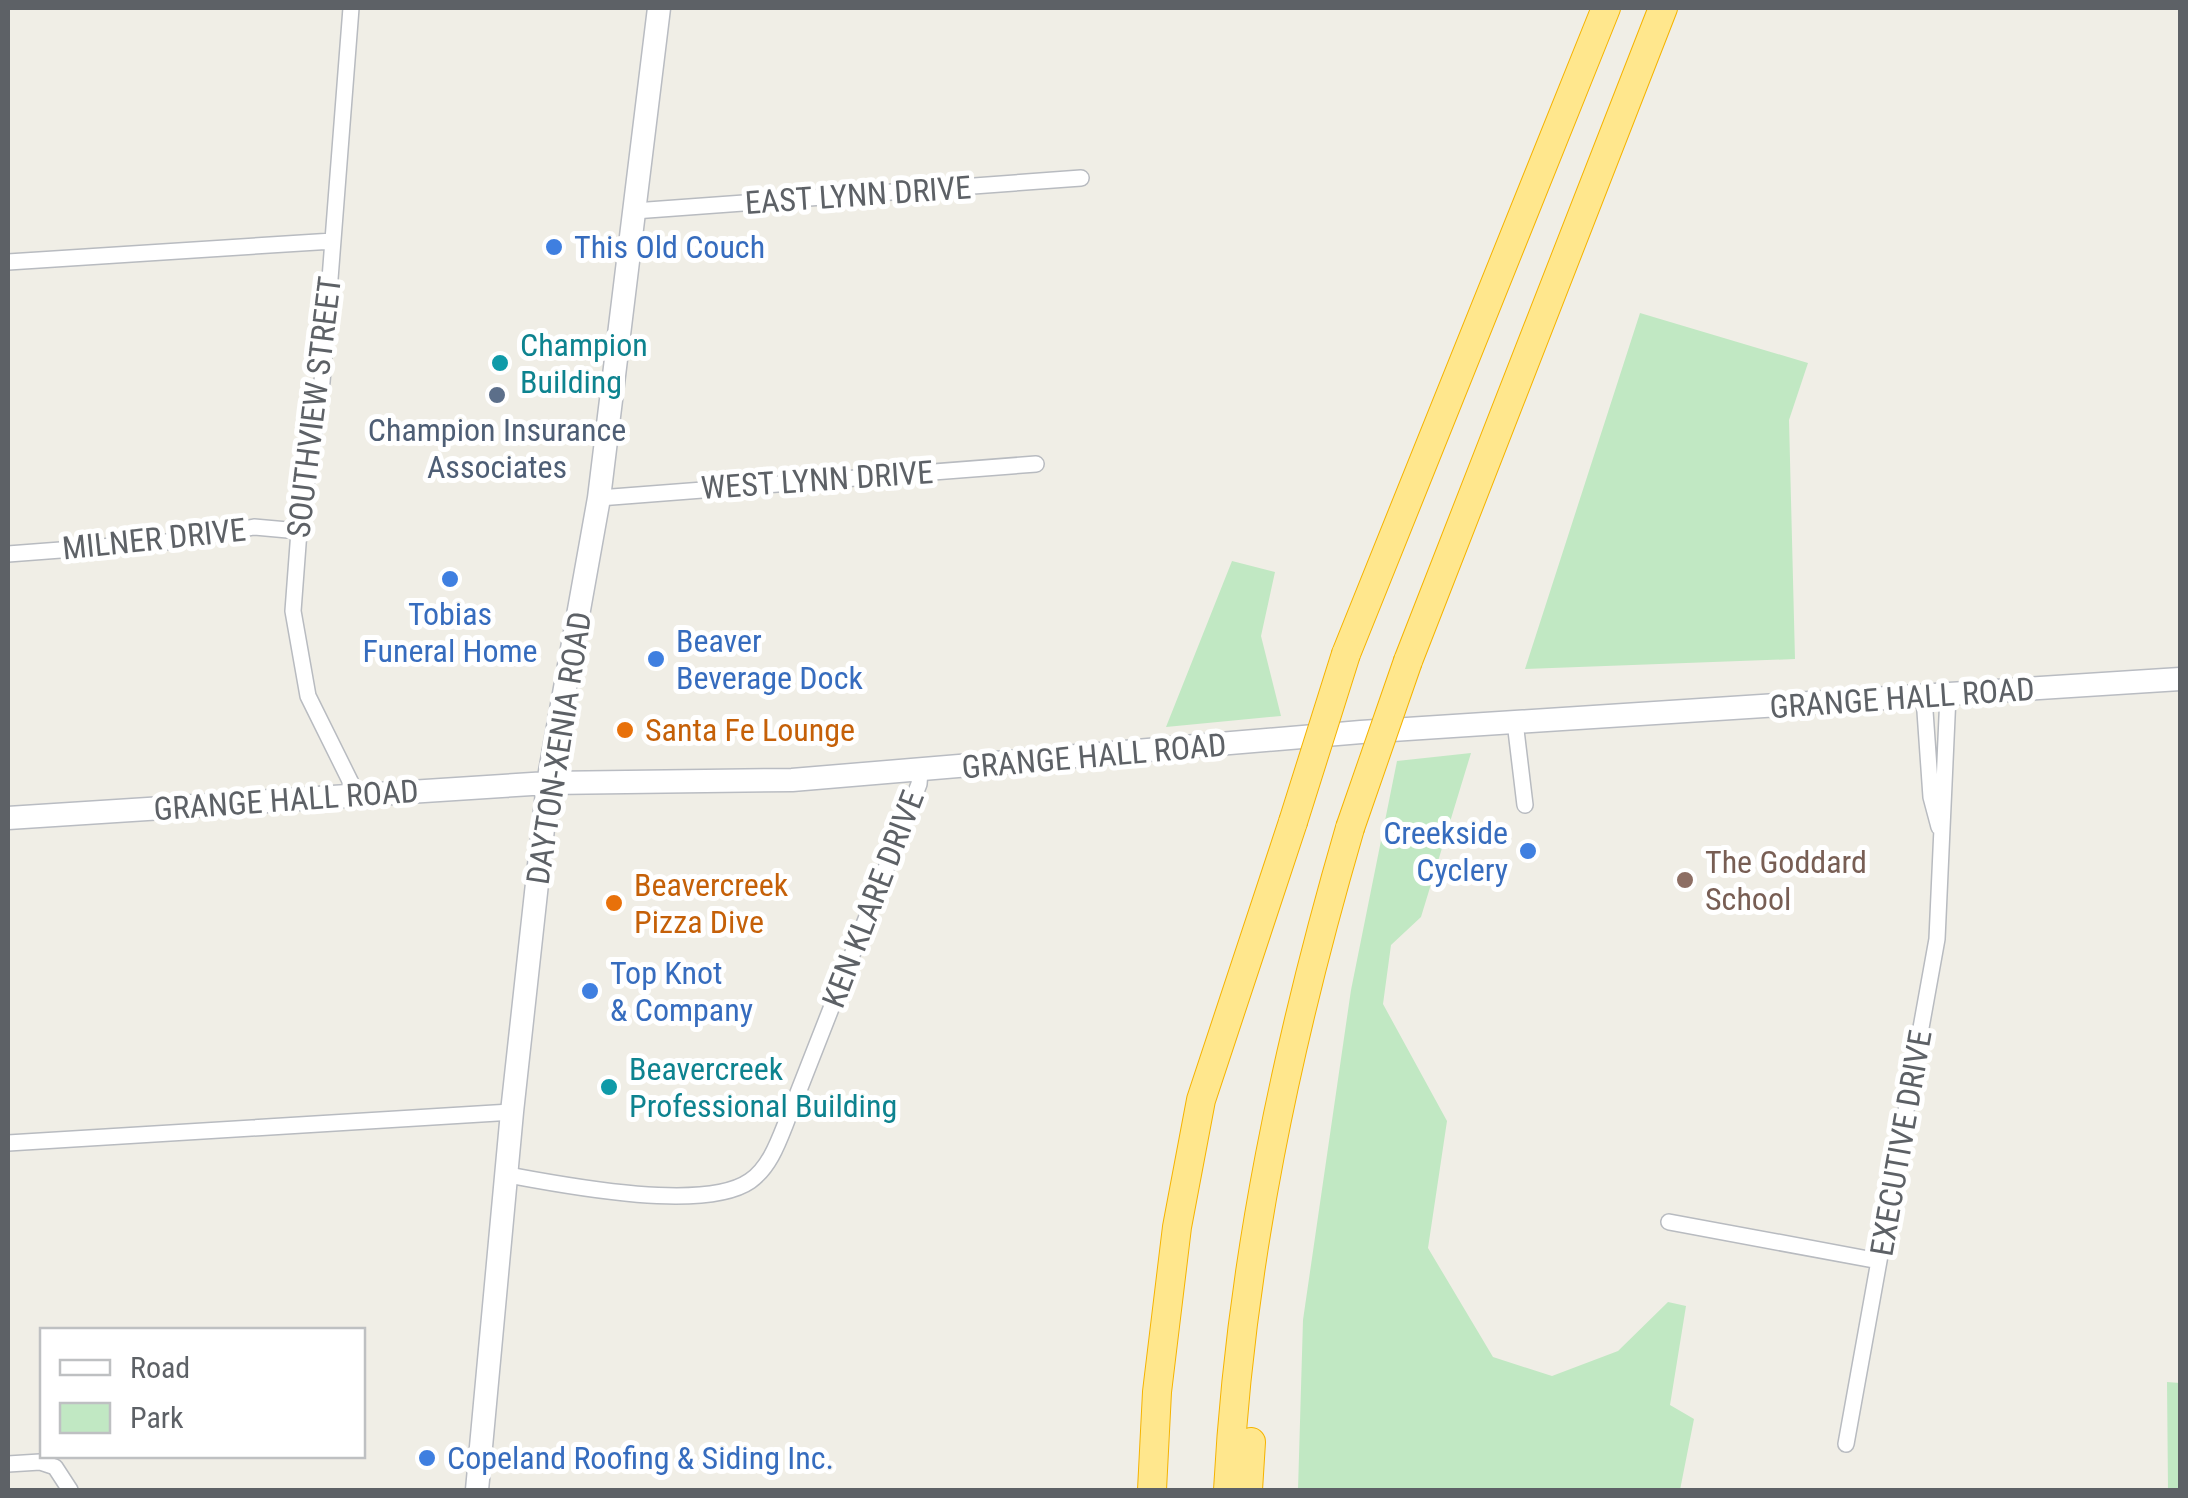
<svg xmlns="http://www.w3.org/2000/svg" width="2188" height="1498" font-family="'Roboto Condensed',sans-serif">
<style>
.green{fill:#c1e8c3}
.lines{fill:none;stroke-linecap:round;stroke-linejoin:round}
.minor-casing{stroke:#b8bbc0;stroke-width:18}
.secondary-casing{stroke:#b9bcc2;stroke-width:25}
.motorway-casing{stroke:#f5b300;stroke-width:30}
.minor{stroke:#fff;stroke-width:15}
.secondary{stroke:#fff;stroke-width:22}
.motorway{stroke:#ffe78d;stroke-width:28}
.motorway-bridge-casing{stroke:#f5b300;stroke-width:30;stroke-linecap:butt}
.motorway-bridge{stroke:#ffe78d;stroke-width:28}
.shop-dot{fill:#3f7fe0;stroke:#fff;stroke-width:4}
.culture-dot{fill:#0f9aa8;stroke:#fff;stroke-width:4}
.service-dot{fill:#5c6f8a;stroke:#fff;stroke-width:4}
.food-dot{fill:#e8710a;stroke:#fff;stroke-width:4}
.education-dot{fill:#8d6e63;stroke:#fff;stroke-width:4}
.labels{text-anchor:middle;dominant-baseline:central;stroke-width:10;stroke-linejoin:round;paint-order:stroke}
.street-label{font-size:32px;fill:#5d6166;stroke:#fff}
.shop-label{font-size:32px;fill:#366cbe;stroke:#fff;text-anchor:start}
.culture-label{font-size:32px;fill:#0d838f;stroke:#fff;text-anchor:start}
.service-label{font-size:32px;fill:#4e5e75;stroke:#fff}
.food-label{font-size:32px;fill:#c56008;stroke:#fff;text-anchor:start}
.education-label{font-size:32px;fill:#785e54;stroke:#fff;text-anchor:start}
</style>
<rect width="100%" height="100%" fill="#f0eee6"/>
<!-- green -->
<path class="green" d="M1640,313L1808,363L1789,420L1795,659L1525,669Z
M1232,561L1275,572L1261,636L1281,716L1166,727Z
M1471,753L1421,917L1391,945L1383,1004L1447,1121L1428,1248L1493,1357L1552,1376L1618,1351L1668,1302L1686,1306L1670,1405L1694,1419L1680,1490H1298L1303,1320L1351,990L1397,761Z
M2167,1382L2180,1383V1490H2168Z"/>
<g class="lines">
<defs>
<path id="minor" d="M351,8L322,382L299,531L293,611L308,696L357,795
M634,211L1081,178
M8,262L333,241
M599,498L1036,464
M8,554L179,541L254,527L299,531
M1924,697L1931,797L1939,827
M1515,722L1525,805
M8,1143L512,1112
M508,1175C562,1185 704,1213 750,1181C773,1165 781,1133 792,1108L919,784L920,771
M1669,1222L1879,1261
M1846,1444L1937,939L1948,695
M8,1464L40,1462L55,1467L70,1490"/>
<path id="secondary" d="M8,818L548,783L792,780L1361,732L2180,679
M477,1490L512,1112L548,783L599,498L659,8"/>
<path id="motorway" d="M1346,654L1606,8
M1408,661L1663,8
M1152,1490L1157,1392L1177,1227L1201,1100L1293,822
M1228,1490C1240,1264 1287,1044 1350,828
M1248,1490L1251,1442"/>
</defs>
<!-- minor casing -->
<use href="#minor" class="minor-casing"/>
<!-- secondary casing -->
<use href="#secondary" class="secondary-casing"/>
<!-- motorway casing -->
<use href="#motorway" class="motorway-casing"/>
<!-- minor -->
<use href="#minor" class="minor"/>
<!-- secondary -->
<use href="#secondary" class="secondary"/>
<!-- motorway -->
<use href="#motorway" class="motorway"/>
<defs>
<path id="motorway-bridge" d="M1293,822L1346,654
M1350,828L1408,661"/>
</defs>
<!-- motorway-bridge casing -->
<use href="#motorway-bridge" class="motorway-bridge-casing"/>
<!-- motorway-bridge -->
<use href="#motorway-bridge" class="motorway-bridge"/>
</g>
<!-- markers -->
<g class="shop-dot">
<circle cx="554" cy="247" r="10"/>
<circle cx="450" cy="579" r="10"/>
<circle cx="656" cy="659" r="10"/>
<circle cx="1528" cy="851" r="10"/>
<circle cx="590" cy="991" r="10"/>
<circle cx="427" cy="1458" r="10"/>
</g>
<g class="culture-dot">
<circle cx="500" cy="363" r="10"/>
<circle cx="609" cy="1087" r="10"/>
</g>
<circle class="service-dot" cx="497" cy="395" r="10"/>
<g class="food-dot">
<circle cx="625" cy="730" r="10"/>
<circle cx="614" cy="903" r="10"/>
</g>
<circle class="education-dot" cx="1685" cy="880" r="10"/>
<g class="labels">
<!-- street labels -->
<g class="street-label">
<text transform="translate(858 195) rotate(-4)">EAST LYNN DRIVE</text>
<text transform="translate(314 407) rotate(-83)">SOUTHVIEW STREET</text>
<text transform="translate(817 480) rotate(-4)">WEST LYNN DRIVE</text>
<text transform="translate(154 539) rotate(-6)">MILNER DRIVE</text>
<text transform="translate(1902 698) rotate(-4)">GRANGE HALL ROAD</text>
<text transform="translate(559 748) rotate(-81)">DAYTON-XENIA ROAD</text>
<text transform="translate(1094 756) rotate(-5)">GRANGE HALL ROAD</text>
<text transform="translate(286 800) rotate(-4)">GRANGE HALL ROAD</text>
<text transform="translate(873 899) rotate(-69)">KEN KLARE DRIVE</text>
<text transform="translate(1901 1143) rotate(-80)">EXECUTIVE DRIVE</text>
</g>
<!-- shop labels -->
<g class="shop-label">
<text x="574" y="247">This Old Couch</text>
<text x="450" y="614" text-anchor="middle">Tobias<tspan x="450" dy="37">Funeral Home</tspan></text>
<text x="676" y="641">Beaver<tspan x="676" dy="37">Beverage Dock</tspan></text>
<text x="1508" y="833" text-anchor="end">Creekside<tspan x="1508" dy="37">Cyclery</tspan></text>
<text x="610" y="973">Top Knot<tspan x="610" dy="37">&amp; Company</tspan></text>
<text x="447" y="1458">Copeland Roofing &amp; Siding Inc.</text>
</g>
<!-- culture labels -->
<g class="culture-label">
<text x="520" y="345">Champion<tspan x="520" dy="37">Building</tspan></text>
<text x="629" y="1069">Beavercreek<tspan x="629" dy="37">Professional Building</tspan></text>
</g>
<!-- service labels -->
<g class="service-label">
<text x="497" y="430">Champion Insurance<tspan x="497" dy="37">Associates</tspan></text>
</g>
<!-- food labels -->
<g class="food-label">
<text x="645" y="730">Santa Fe Lounge</text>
<text x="634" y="885">Beavercreek<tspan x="634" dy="37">Pizza Dive</tspan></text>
</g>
<!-- education labels -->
<g class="education-label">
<text x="1705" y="862">The Goddard<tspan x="1705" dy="37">School</tspan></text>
</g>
</g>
<!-- border -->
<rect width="2188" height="1498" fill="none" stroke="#5d6166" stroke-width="20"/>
<!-- legend -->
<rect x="40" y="1328" width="325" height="130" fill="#ffffff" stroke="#bec0c2" stroke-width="2.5"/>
<rect x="60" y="1360" width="50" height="15" fill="#ffffff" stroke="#bec0c2" stroke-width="2.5"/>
<text x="130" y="1378" font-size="30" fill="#5d6166">Road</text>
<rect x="60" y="1403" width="50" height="30" fill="#c1e8c3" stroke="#bec0c2" stroke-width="2.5"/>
<text x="130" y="1428" font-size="30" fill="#5d6166">Park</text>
</svg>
